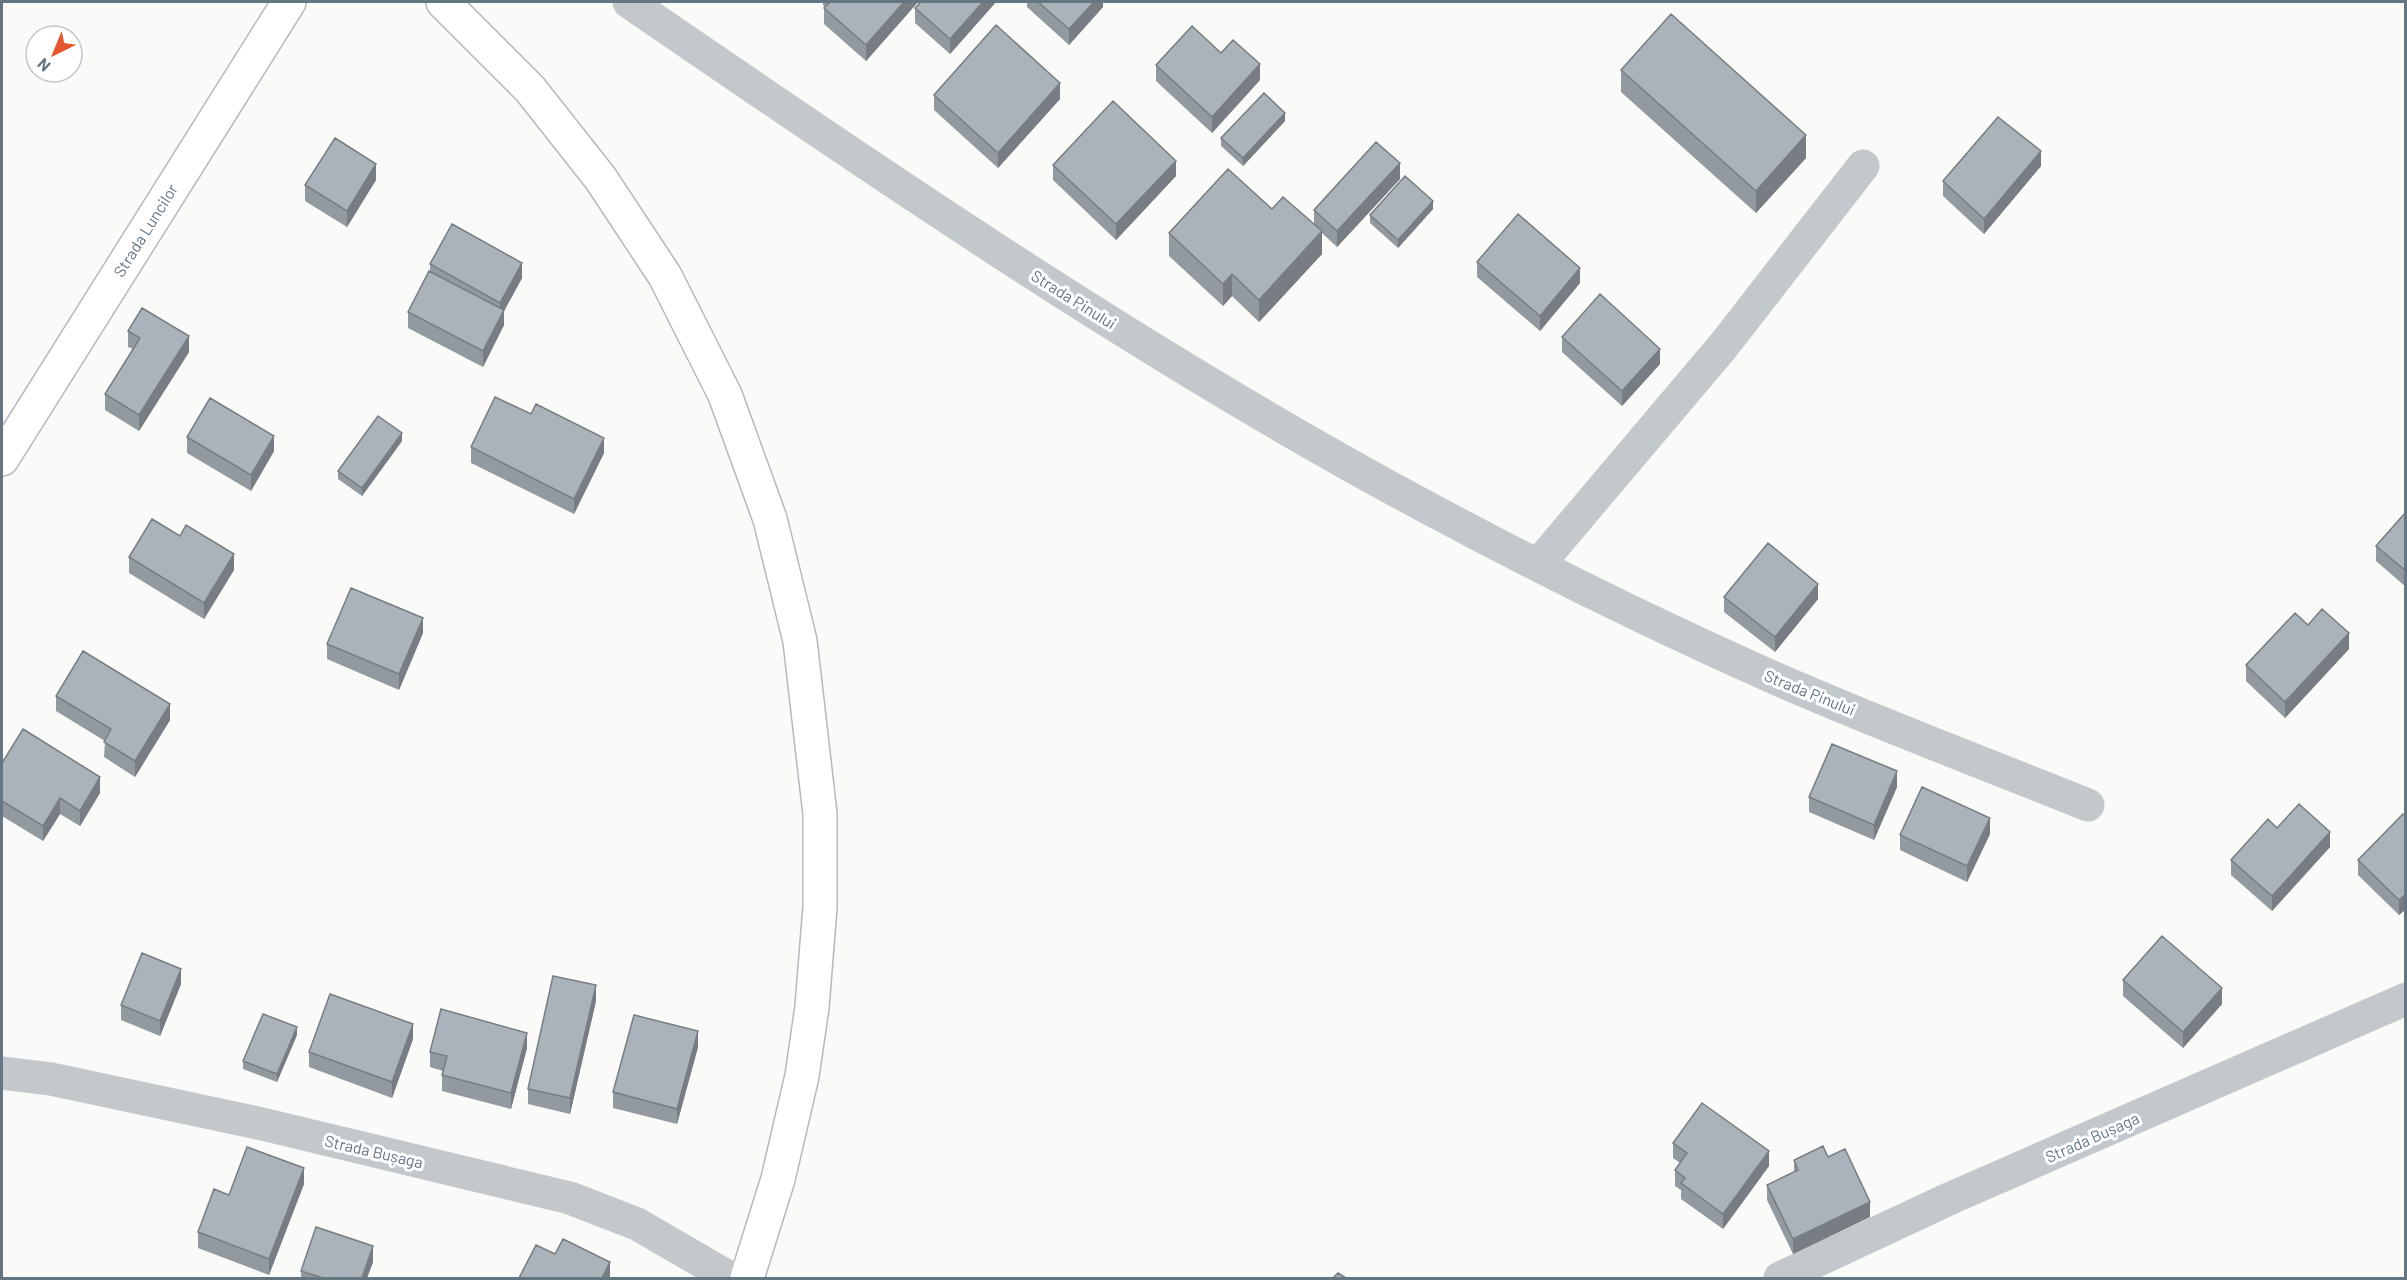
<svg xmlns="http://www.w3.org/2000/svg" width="2407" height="1280" font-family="Barlow,sans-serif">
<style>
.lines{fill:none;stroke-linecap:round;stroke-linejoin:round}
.secondary-casing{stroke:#b3babf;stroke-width:36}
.motorway-casing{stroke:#b4b9bd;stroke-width:36}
.minor{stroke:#c3c8cc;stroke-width:33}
.secondary{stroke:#fff;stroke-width:33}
.motorway{stroke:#fff;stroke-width:33}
.wall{fill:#929a9f}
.shaded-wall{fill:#777d82}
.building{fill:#aab3b9;stroke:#777d82;stroke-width:1.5}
.labels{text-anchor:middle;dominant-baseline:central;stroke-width:6;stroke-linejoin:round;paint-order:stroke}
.street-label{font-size:16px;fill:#657683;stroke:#fff}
</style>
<rect width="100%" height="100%" fill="#fafaf8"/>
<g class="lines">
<defs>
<path id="secondary" d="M2,459L289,2"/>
<path id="motorway" d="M443,2L530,89L601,179L665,276L725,395L770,519L800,641L820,814V907L812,1007L802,1076L778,1179L747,1278"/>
</defs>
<!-- secondary casing -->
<use href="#secondary" class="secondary-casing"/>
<!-- motorway casing -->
<use href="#motorway" class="motorway-casing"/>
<!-- minor -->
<path class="minor" d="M629,2C889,180 1151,360 1430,509C1538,567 1649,622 1761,672C1868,720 1979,761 2088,805
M1538,565L1724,345L1863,166
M2,1073L51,1079L258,1123L570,1198L637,1224L730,1278
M1780,1278L1951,1198L2406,999"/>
<!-- secondary -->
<use href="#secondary" class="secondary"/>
<!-- motorway -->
<use href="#motorway" class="motorway"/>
</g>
<!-- wall -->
<path class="wall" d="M823,2H918L866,61L824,24V8L825,7L823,5Z
M996,2L950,54L915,23V8Z
M1027,2H1103V7L1069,45L1027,7Z
M1221,53L1260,80L1212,133L1156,81V65Z
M1621,70L1806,158L1756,213L1621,92Z
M934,95L1060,99L998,168L934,110Z
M1285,121L1243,166L1221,146V138Z
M1053,165L1176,176L1116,240L1053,180Z
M2041,166L1984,234L1943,196V181Z
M1400,179L1337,247L1322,233V254L1259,322L1232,296L1223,306L1169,256V233L1272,209L1314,224V210Z
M376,180L347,227L305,201V185Z
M1433,209L1398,248L1370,223V215Z
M1477,262L1580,283L1540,331L1477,277Z
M430,264L522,278L504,311V325L483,367L408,328V312L430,271Z
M128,331L189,352L139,431L105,410V394L133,349L128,347Z
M1562,337L1660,364L1622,406L1562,352Z
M531,414L604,453L574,514L471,463V447Z
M187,437L274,451L251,491L187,453Z
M402,441L362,496L338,479V471Z
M2406,512V587L2376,561V546Z
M129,557L234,570L204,619L129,573Z
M1724,597L1818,599L1775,652L1724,612Z
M423,633L399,690L327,659V644Z
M2349,649L2285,718L2246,681V665Z
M56,696L170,720L135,777L104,757L105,741L56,711Z
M2,763L100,793L80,826L60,814L43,841L2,816Z
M1897,787L1874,840L1809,812V797Z
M2406,816V909L2399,915L2358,875V860Z
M2277,828L2330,847L2272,911L2231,875V860Z
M1990,834L1967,882L1900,850V835Z
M2123,980L2222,1004L2183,1048L2123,996Z
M181,984L160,1036L121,1020V1005Z
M596,1001L570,1114L528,1104V1089Z
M297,1035L277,1082L243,1069V1061Z
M413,1039L392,1098L309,1067V1052Z
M698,1047L677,1124L613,1108V1092Z
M527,1048L511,1109L442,1091V1075L443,1071L430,1067V1052Z
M1673,1143L1769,1166L1723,1229L1681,1199V1190L1675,1186V1170L1680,1163L1673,1158Z
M1828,1157L1870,1217L1793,1254L1767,1200V1185L1794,1172V1160Z
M304,1184L269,1275L198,1248V1232L229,1195Z
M373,1262L367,1278H301V1271Z"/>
<!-- shaded-wall -->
<path class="shaded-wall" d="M904,2H918L866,61V45Z
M983,2H996L950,54V39Z
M1094,2H1103V7L1069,45V29Z
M1260,64V80L1212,133V117Z
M1060,83V99L998,168V153Z
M1285,113V121L1243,166V158Z
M1806,135V158L1756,213V191Z
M2041,151V166L1984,234V219Z
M1176,161V176L1116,240V224Z
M1400,163V179L1337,247V231Z
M376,164V180L347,227V211Z
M1433,201V209L1398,248V240Z
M1322,231V254L1259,322V300Z
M522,263V278L504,311V325L483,367V351L500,318V303Z
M1580,268V283L1540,331V316Z
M1232,274V296L1223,306V284Z
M189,336V352L139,431V415Z
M1660,349V364L1622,406V391Z
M402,433V441L362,496V488Z
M274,436V451L251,491V475Z
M604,438V453L574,514V499Z
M234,554V570L204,619V603Z
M1818,584V599L1775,652V637Z
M423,618V633L399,690V674Z
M2349,633V649L2285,718V702Z
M170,704V720L135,777V761Z
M1897,771V787L1874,840V825Z
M100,777V793L80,826V811Z
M60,798V814L43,841V826Z
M1990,818V834L1967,882V866Z
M2330,832V847L2272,911V896Z
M2406,894V909L2399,915V900Z
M181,969V984L160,1036V1021Z
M596,985V1001L570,1114V1098Z
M2222,988V1004L2183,1048V1032Z
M413,1024V1039L392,1098V1082Z
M297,1027V1035L277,1082V1074Z
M698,1031V1047L677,1124V1109Z
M527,1033V1048L511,1109V1093Z
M1769,1151V1166L1723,1229V1214Z
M304,1168V1184L269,1275V1259Z
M1870,1202V1217L1793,1254V1239Z
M373,1246V1262L367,1278H362Z
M610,1262V1278H602Z"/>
<!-- building -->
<path class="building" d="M830,2H904L866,45L824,8Z
M921,2H983L950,39L915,8Z
M1038,2H1094L1069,29Z
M1671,14L1806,135L1756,191L1621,70Z
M996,25L1060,83L998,153L934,95Z
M1192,26L1221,53L1233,40L1260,64L1212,117L1156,65Z
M1264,93L1285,113L1243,158L1221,138Z
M1113,101L1176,161L1116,224L1053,165Z
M1998,117L2041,151L1984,219L1943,181Z
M335,138L376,164L347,211L305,185Z
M1376,142L1400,163L1337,231L1314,210Z
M1228,169L1272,209L1283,197L1322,231L1259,300L1232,274L1223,284L1169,233Z
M1405,176L1433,201L1398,240L1370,215Z
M1518,214L1580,268L1540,316L1477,262Z
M452,224L522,263L500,303L430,264Z
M429,271L504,310L483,351L408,312Z
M1600,294L1660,349L1622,391L1562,337Z
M142,308L189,336L139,415L105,394L140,338L128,331Z
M495,397L531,414L536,404L604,438L574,499L471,447Z
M210,398L274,436L251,475L187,437Z
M378,416L402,433L362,488L338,471Z
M2406,512V571L2376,546Z
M152,519L180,536L186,525L234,554L204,603L129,557Z
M1768,543L1818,584L1775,637L1724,597Z
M351,588L423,618L399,674L327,644Z
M2322,609L2349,633L2285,702L2246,665L2295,613L2308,625Z
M83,651L170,704L135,761L104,742L111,729L56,696Z
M23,729L100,777L80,811L60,798L43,826L2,801V763Z
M1832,744L1897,771L1874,825L1809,797Z
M1922,787L1990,818L1967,866L1900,835Z
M2299,804L2330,832L2272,896L2231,860L2268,819L2277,828Z
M2403,814L2406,816V894L2399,900L2358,860Z
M2162,936L2222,988L2183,1032L2123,980Z
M142,953L181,969L160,1021L121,1005Z
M553,976L596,985L570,1098L528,1089Z
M330,994L413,1024L392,1082L309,1052Z
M441,1009L527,1033L511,1093L442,1075L447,1056L430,1052Z
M263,1014L297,1027L277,1074L243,1061Z
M634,1015L698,1031L677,1109L613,1092Z
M1702,1103L1769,1151L1723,1214L1681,1183L1685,1178L1675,1170L1687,1153L1673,1143Z
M1823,1146L1828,1157L1845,1149L1870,1202L1793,1239L1767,1185L1798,1170L1794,1160Z
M247,1147L304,1168L269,1259L198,1232L214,1189L229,1195Z
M316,1227L373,1246L362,1278H323L301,1271Z
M563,1239L610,1262L602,1278H519L536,1245L555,1254Z
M1338,1273L1346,1278H1333Z"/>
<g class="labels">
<!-- street labels -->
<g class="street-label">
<text transform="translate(145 230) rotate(-58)">Strada Luncilor</text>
<text transform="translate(1074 299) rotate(32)">Strada Pinului</text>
<text transform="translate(1810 692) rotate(22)">Strada Pinului</text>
<text transform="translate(2092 1137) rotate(-24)">Strada Bușaga</text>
<text transform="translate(374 1151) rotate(13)">Strada Bușaga</text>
</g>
</g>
<!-- border -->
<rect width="2407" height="1280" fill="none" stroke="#657683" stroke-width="6"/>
<!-- north arrow -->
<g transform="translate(54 54) rotate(223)"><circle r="28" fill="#ffffff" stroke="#c1c8cd" stroke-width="1.5"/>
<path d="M0-4.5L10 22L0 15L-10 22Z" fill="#e4572e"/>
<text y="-9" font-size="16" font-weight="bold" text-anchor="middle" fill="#657683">N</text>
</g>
</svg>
